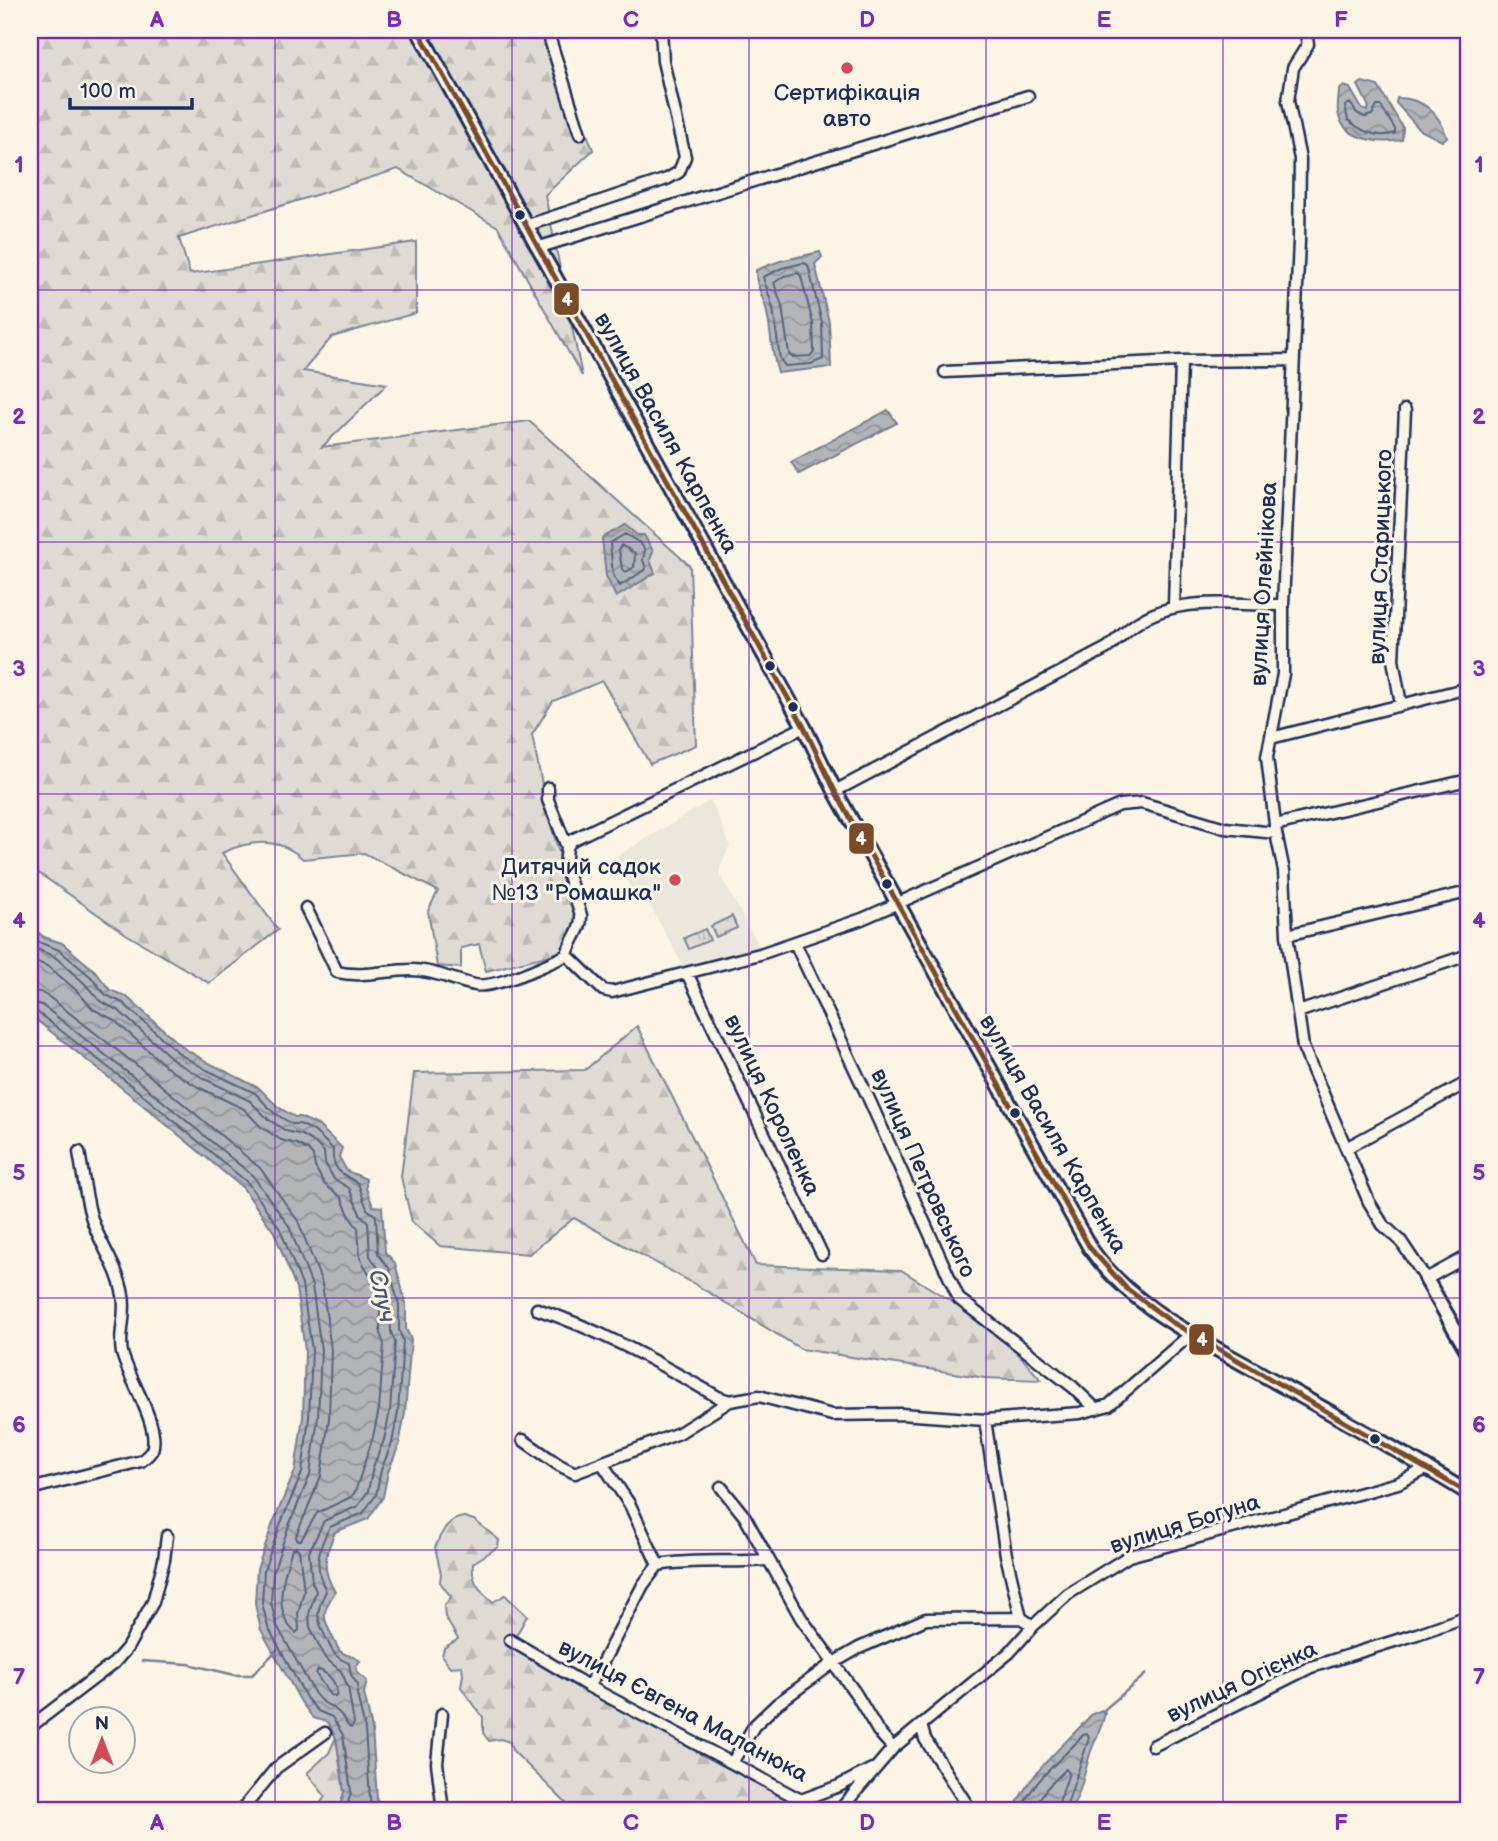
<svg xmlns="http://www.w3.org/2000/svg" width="1498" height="1841" font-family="'Balsamiq Sans',sans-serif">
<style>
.built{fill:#ece7dc}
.forest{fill:url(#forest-firs);stroke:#7d8599;stroke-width:2}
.park{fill:url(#park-tufts);stroke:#7d8599;stroke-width:2}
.water{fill:url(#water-waves);stroke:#767f94;stroke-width:2}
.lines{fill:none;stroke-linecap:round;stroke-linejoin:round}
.shore{stroke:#576482;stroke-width:2}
.stream{stroke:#767f94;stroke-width:2.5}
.street-casing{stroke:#1b2f5e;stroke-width:15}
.secondary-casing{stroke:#1b2f5e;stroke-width:18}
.street{stroke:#fcf5e5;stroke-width:10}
.secondary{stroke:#fcf5e5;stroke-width:12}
.bus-1-casing{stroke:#fcf5e5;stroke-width:10}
.bus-1{stroke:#7a4b2a;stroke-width:5}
.grid{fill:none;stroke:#7b2cbf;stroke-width:2;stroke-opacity:0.55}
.poi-dot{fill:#d1495b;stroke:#fcf5e5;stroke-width:2.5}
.bus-dot{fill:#1b2f5e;stroke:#fcf5e5;stroke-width:2.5}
.labels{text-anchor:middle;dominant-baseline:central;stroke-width:6;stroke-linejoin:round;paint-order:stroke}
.poi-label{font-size:23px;fill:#1b2f5e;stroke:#fcf5e5}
.street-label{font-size:23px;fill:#1b2f5e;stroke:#fcf5e5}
.water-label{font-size:24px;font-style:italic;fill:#485779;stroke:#fcf5e5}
.line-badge{stroke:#fcf5e5;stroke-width:2.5}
.badge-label{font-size:19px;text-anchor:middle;font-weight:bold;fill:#fff}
.neatline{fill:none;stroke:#7b2cbf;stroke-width:2.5}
.grid-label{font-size:23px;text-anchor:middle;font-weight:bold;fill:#7b2cbf}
</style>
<defs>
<pattern id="forest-firs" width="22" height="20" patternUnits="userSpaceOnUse" patternTransform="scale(1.75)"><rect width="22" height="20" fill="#dfdbd4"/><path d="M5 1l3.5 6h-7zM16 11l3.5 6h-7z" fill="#bfbcb8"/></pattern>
<pattern id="park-tufts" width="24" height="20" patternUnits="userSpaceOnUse" patternTransform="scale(1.75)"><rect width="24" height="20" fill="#dfdbd4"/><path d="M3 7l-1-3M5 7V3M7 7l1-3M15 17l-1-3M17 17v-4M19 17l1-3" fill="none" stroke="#bfbcb8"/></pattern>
<pattern id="water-waves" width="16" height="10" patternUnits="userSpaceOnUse" patternTransform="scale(1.75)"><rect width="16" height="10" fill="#b2b4b8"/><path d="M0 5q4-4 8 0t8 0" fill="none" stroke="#909399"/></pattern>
</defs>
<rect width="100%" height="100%" fill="#fcf5e5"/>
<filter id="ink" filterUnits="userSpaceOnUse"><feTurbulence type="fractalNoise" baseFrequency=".0143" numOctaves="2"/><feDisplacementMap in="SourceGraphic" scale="14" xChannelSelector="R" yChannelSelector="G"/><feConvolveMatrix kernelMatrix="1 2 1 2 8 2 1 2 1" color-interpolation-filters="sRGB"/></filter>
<g filter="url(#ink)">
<!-- built -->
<path class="built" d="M711,800L730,845L720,868V875L759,946L753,952L685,969L639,886L631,889L617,856Z"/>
<!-- forest -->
<path class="forest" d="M30,30H548L593,150L545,195L582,376L498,227L398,169L179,238L190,274L416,242V313L332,337L303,371L387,384L322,447L529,421L690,566L696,745L650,764L602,681L553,701L532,735L548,814L577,915L563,952L486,971L479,944L461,948V968L437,966L428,911L438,891L364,853L303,859C279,837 250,840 222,853L278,930L209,983L126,934L30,867Z
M637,1026L756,1265L901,1270L999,1331L1041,1380L985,1378L801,1349L693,1283L574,1218L529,1254L440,1246L412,1222L401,1177L414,1073L585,1070Z
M464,1517L474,1520L499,1540L498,1547L473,1563C471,1582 479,1590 493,1602L505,1595L527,1616L511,1645L801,1804L798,1811H574L512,1750L510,1742L500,1739L489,1741L483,1733V1717L461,1687L463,1675L462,1666L450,1667L442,1656L444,1648L458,1639L445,1617L444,1606L451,1597L440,1582L441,1574L435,1547C442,1533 446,1519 464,1517Z
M336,1737L344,1792L339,1811H316L325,1796L307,1773L329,1753Z"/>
<!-- park -->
<path class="park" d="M732,916L737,928L716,937L711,926Z
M705,929L710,940L689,949L684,938Z"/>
<!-- water -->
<path class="water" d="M1362,82L1378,86L1403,128L1402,140C1380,144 1342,140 1338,112C1337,105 1339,97 1339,90L1344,86L1350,88L1362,109L1367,111L1369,107L1358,85Z
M1397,98C1424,98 1439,113 1447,137L1442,141L1420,130L1396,103Z
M820,252L822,257L815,264L829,322L831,367L778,373C771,352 771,329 766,308C762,295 755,283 756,270L780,261Z
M888,410L897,423L799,474L791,462Z
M625,525L637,535H644L653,551L650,560L655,573L616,597L606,576L602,538Z
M30,926L44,937L62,943L95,971L110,990L127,997L185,1049L211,1064L259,1088L278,1107L295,1117H300L318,1125L342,1148L339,1157L347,1171L366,1179V1188L373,1206L382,1207L385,1252L395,1263L406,1304V1329L411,1339L405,1413L399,1445L388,1472L383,1497L368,1519L335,1532C324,1557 321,1568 335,1592C320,1614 323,1618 334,1640C336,1643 337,1647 339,1650C345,1657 354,1655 360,1661L356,1666L357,1672L367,1681L364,1693L372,1729L378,1811H339L344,1792L342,1774L336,1738L327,1722L313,1718L301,1702L261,1630L255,1604L257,1569L273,1523L295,1471L303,1417L305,1350L296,1288L274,1232L243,1188L127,1092L30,1015Z
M1102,1710L1105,1713C1102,1727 1096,1738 1091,1751C1084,1771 1082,1793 1070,1811H1014C1025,1776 1068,1742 1092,1714Z"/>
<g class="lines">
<!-- shore -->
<path class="shore" d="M1350,103L1357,113L1365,117L1372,115L1377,106H1381L1395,129V133C1378,139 1361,131 1348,120L1345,106Z
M804,263L808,265L822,323L823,359L811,364L785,366L780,359L773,308L763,277L782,268Z
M798,273L801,276L813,324L814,352L810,356L792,357L789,354L782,306L774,283L784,276Z
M625,534L640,543L645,550L643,560L646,569L620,586L613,575L610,543Z
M621,545L635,553L634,567L626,572L622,569L619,549Z
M30,935L41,943L59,950L90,976L106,995L123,1003L181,1055L207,1070L255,1093L274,1113L292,1124H300L314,1131L333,1149C331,1170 342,1174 358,1183L367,1209L376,1216L378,1254L389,1268L399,1305V1330L403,1341L398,1412L392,1443L381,1470L376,1495L363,1513L330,1527C317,1549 314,1568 326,1591C313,1616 318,1621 329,1644C334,1655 338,1659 349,1663L351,1675L358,1685L357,1694L365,1730L371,1811
M30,946L55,957L84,983L100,1001L119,1011L176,1062L203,1078L250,1101L268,1119L286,1131L302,1135L315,1143L324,1152L325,1163L334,1179L349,1188L360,1214L368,1222L370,1256L381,1272L390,1307L391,1332L395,1342L390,1411L384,1440L373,1467L368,1491L358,1506L324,1521L309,1552L312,1582L316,1591L309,1614L310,1627L325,1658L341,1671L348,1687L354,1724L351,1728C344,1724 344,1716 337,1711C328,1703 324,1706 315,1694L276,1624L271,1602L273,1572L288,1528L310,1475L318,1417L321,1350L312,1286L289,1226L253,1176L137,1080L42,1005L30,1002
M30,959L49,967L76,990L93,1009L114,1020L170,1070L198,1087L244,1109L261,1127L281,1140L297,1144L308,1150L313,1156L315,1167L325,1185L341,1197L351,1219L358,1228L360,1258L371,1277L380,1308V1333L384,1344L379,1409L373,1437L355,1492L351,1497L317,1513L301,1540H297L296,1536L321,1476L329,1419L331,1350L322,1283L298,1221L260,1168L144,1071L49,997L40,992L30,991
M30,1010L37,1012L132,1086L248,1183L280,1229L302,1285L312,1350L309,1418L302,1473L280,1525L264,1570L262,1603L268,1627L307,1699L318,1711L332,1717L343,1735L351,1792L346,1811
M296,1547L299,1550L304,1591L298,1614L299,1630L296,1633C271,1613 284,1574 292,1549Z
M318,1670C328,1672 339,1685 336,1696L330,1695L316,1674Z
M1021,1811C1031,1781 1063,1759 1083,1735L1087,1734L1089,1738L1065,1811
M1031,1811L1047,1788L1066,1769L1069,1773L1056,1811"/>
<!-- stream -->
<path class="stream" d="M142,1661L188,1664L235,1675H252L277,1650
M1103,1714L1105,1709L1146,1674"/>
<defs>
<path id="street" d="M547,30L580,134
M1305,30L1308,44L1293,68L1288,101L1300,159L1299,241L1283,605V674L1267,757L1276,833L1284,871L1287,935L1303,1047L1369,1202L1383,1225L1400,1240L1426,1279L1468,1256
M528,225L667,179L679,172L685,157L663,61L661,30
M540,247L1028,96
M945,372L1181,361L1294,360
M1174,606L1181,361
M1401,704L1393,660L1405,410
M1271,738L1468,688
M548,788V800L567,847L572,840L804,727
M835,791L1107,648C1117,640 1126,630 1137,623C1178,595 1236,605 1283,605
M1275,825L1468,780
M567,847L565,866L581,915C582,931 570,940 567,955
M306,908L337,972C362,978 386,970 412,970C433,970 455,981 475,985C495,989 548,964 567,955L603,990L612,992L760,954L862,919L1120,805L1142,803L1225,828L1276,833
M1287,935L1468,892
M795,943L868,1097L959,1299L1073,1387L1096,1409
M687,973L822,1254
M1298,1012L1468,955
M1346,1148L1468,1082
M537,1309C604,1331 658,1363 718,1397L730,1401
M985,1420L1006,1555L1021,1618L1033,1626
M523,1440L559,1465L575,1473L679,1433L730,1401L759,1396L832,1415L901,1414L985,1420L1080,1413L1109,1405L1191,1334
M602,1463L630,1505L658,1565
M721,1487L745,1517L801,1618L856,1694L878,1731L893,1748
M30,1489L141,1461C145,1458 150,1454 152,1450C161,1426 128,1378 122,1353C118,1335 127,1314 123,1295C118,1266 99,1244 91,1216C85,1195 83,1173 79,1152
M510,1640L588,1686L801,1800L839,1786L872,1769
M588,1686L597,1673L643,1585L658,1565C695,1559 730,1563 767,1560
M442,1714L437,1763L443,1811
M921,1725L925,1739L971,1811
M30,1727L114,1663L127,1648L153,1602L164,1560L167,1536
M1153,1746L1311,1667L1417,1634L1468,1616
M732,1763L754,1726L777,1704L833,1663L859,1648L926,1619L1021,1618
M30,1799L34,1811
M241,1811L276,1768L325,1733
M839,1811L893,1748L1009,1653L1033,1626L1068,1594L1129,1556L1398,1483L1428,1468"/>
<path id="secondary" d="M418,30L804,727L835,791L1090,1248C1132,1308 1202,1340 1265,1376C1333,1414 1402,1452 1468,1493
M1426,1279L1468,1352"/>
</defs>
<!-- street casing -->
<use href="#street" class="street-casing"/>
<!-- secondary casing -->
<use href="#secondary" class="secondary-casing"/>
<!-- street -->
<use href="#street" class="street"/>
<!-- secondary -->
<use href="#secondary" class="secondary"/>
<defs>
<path id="bus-1" d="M418,30L804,727L835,791L1090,1248L1126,1288L1170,1321L1468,1493"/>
</defs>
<!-- bus-1 casing -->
<use href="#bus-1" class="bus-1-casing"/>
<!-- bus-1 -->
<use href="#bus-1" class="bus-1"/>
</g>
</g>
<!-- grid -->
<path class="grid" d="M275,30V1811M512,30V1811M749,30V1811M986,30V1811M1223,30V1811M30,290H1468M30,542H1468M30,794H1468M30,1046H1468M30,1298H1468M30,1550H1468"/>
<!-- markers -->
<g class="poi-dot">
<circle cx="847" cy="68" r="7"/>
<circle cx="675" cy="880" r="7"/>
</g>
<g class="bus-dot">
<circle cx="520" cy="215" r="6"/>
<circle cx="770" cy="666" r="6"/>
<circle cx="793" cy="707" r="6"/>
<circle cx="887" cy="884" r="6"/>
<circle cx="1015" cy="1113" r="6"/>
<circle cx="1375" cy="1439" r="6"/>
</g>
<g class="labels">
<!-- poi labels -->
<g class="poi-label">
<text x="847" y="93">Сертифікація<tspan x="847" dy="26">авто</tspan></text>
<text x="661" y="867" text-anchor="end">Дитячий садок<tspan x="661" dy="26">№13 "Ромашка"</tspan></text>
</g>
<!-- street labels -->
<g class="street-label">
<text transform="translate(666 433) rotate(61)">вулиця Василя Карпенка</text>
<text transform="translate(1381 557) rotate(-88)">вулиця Старицького</text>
<text transform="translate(1264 584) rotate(-87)">вулиця Олейнікова</text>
<text transform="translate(772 1105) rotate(65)">вулиця Короленка</text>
<text transform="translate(1053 1134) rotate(60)">вулиця Василя Карпенка</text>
<text transform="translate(923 1173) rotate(66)">вулиця Петровського</text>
<text transform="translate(1185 1524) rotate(-17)">вулиця Богуна</text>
<text transform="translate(1242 1682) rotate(-25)">вулиця Огієнка</text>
<text transform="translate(683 1711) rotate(28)">вулиця Євгена Маланюка</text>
</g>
<!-- water labels -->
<g class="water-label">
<text transform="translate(382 1296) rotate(78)">Случ</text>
</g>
</g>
<g class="line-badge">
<rect x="553" y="282" width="27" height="34" rx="7" fill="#7a4b2a"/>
<rect x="848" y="822" width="27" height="33" rx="7" fill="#7a4b2a"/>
<rect x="1188" y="1323" width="27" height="33" rx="7" fill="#7a4b2a"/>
</g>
<g class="badge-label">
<text x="567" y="306">4</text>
<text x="861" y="845">4</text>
<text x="1202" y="1346">4</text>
</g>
<!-- margin -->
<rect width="1498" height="1841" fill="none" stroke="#fcf5e5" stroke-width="77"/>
<!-- north arrow -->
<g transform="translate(102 1740)"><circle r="33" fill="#fcf5e5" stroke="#a2a6af" stroke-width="2"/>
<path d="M0-5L12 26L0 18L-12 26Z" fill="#d1495b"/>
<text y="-10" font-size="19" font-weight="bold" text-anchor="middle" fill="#1b2f5e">N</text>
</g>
<!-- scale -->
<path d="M70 98v10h122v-10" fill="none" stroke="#1b2f5e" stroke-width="3.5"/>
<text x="80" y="98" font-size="21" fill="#1b2f5e" stroke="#fcf5e5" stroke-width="5" paint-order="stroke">100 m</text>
<rect x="38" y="38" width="1422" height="1764" class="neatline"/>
<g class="grid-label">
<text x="157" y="27">A</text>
<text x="394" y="27">B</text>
<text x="631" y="27">C</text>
<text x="867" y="27">D</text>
<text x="1104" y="27">E</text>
<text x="1341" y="27">F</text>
<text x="19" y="172">1</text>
<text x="1479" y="172">1</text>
<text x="19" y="424">2</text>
<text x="1479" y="424">2</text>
<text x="19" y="676">3</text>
<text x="1479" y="676">3</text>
<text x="19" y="928">4</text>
<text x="1479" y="928">4</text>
<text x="19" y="1180">5</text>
<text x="1479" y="1180">5</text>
<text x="19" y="1432">6</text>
<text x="1479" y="1432">6</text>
<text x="19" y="1684">7</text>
<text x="1479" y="1684">7</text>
<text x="157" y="1830">A</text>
<text x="394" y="1830">B</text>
<text x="631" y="1830">C</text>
<text x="867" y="1830">D</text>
<text x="1104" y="1830">E</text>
<text x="1341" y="1830">F</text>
</g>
</svg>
